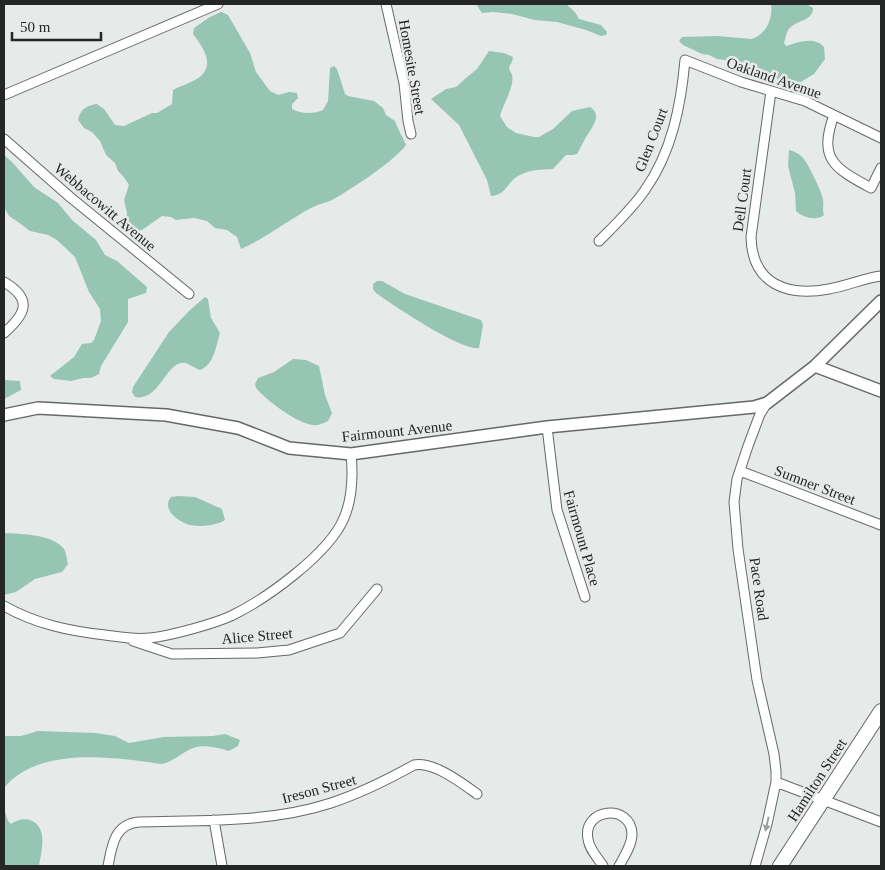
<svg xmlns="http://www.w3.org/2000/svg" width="885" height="870" font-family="'Times New Roman',serif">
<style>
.green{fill:#97c5b3}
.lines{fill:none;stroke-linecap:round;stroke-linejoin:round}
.minor-casing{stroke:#656967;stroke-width:11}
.tertiary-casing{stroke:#656967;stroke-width:14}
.secondary-casing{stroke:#656967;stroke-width:16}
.minor{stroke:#fff;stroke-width:9}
.tertiary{stroke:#fff;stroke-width:11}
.secondary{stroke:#fff;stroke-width:14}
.oneway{fill:#9d9e9d}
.labels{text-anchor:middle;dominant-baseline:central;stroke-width:5;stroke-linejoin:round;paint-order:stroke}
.street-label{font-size:15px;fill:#252726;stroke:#e6eae8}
</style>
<rect width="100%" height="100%" fill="#e6eae8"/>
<!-- green -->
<path class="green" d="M476,4H566L575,12L579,19L601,25L607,32L606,35L601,36L586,30L557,22L535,20L512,14L493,12L482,13Z
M771,4H806L813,8C813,21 797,20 790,28C786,31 786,38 784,43L786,46C799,42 814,36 824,47L825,59L814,74L799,83H784L766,72L743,71L732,61L717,59L709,55L702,54L683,45L679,41L682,37L716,36L752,39C767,34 773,18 771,4Z
M221,12L228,15L250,53L256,72L270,91L278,95L289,92L297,93L298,98L292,104V109C301,114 314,114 323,110L328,101L330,68L334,66L337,69L345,94L348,96L374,101L383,108L386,115L395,121C398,130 403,137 406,145C397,159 349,191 332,200C326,203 318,204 311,208C287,221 266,238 241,249L237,237L227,230L215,228L207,221L194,218L176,220L171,217L162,216L142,230L131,231L125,225L127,213L124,200L129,185L123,176L118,171L115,163L106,155L100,141L92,132L84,128L78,120C80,109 88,105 97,104L104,109L115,125L124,126L152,113H157L172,104L173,90C180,86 196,81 201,76C215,63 202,46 193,34L194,28L210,17Z
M489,51L504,53L513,57L512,62L509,67C509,70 511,72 512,75C515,86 503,104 500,116L507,127L516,133L534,137H539L553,129L572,111L590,107C604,116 590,129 585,139C582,144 580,149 577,154L573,155H566L553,169C539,170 531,169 518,176C506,183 507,195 491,196L487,180L459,125L431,99L446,89L456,87L466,78L477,69Z
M789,150C794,151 800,154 803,158C808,163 823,194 823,200C824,207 822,208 824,215C817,221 803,218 796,211L795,193L788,166Z
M4,155L12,162L34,187L58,203L72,220L96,240L105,255L117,261L147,287L146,293L128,299V322L101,366L99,374L91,378H83L71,381L54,379L50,376L74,357L82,344L91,343L94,340L101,321L100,309L89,292L75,257L57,240L48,235L30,231L18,222L9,216L4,207Z
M377,281H382L405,294L481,320L483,325L479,348C461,351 393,305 376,293L373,289V284Z
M205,297L208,299L211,318L220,333C216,346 214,365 200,370C195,368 189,364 185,363C166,360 160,402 135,397L132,392L133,387L169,332L190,310Z
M293,359L306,360L319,366L325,395L332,413L328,421C323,423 319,426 313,425C298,424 266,400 256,388L255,384L258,378L274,372Z
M4,380L20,381L21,390L4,399Z
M178,496L195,497L222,509L225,520C215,526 201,527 190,525C178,522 161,509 171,497Z
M4,533C20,534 53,534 64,549C66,552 67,560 68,564L62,572L35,579L16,592L4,595Z
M38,731L95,733L115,736L129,743L164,737L213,736L225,734L240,740L238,746L229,751C219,748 203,744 193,748C182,752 174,762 161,764C114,757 38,746 4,788V736H21Z
M4,809L8,821L11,824C17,820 23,818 30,820C49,827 41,852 39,866H4Z"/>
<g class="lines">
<defs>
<path id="minor" d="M386,4L404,83L408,121L411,134
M771,91L751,237C752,284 787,297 829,289C847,286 864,278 881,276
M4,95L218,4
M834,115C818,159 834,168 871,188L881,168
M4,139L70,197L189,294
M599,241C615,225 632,209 645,190C672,152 681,105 685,60L741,82L805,101L881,138
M4,282C33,299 26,314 4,333
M547,427L557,510L585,597
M740,471L881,525
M4,606C36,624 69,631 105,635C120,637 135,640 150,638C170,636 213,624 231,616C266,599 329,554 344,518C352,499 353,474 351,454
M133,641L172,654L257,653L289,650L340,633L377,589
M776,782L881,822
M214,820L222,866
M108,866C112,846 114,824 139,822C202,820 270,823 331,803C361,793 387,780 414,765C433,761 462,783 477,794
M603,866C598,858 589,849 588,839C582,808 631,803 632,834C632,845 624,857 619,866
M755,866L767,824L776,782V771L774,754L757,680L738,549L734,502L737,479L748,446L760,414L767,403"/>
<path id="tertiary" d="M815,366L881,391
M4,415L38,408L166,415L238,428L289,448L351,454L547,427L754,407L767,403L815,366L881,301"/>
<path id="secondary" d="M780,866L881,711"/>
</defs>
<!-- minor casing -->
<use href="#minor" class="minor-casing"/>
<!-- tertiary casing -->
<use href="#tertiary" class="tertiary-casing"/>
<!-- secondary casing -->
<use href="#secondary" class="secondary-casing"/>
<!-- minor -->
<use href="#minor" class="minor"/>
<!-- tertiary -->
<use href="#tertiary" class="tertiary"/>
<!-- secondary -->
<use href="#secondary" class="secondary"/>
</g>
<!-- one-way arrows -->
<defs><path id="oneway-solid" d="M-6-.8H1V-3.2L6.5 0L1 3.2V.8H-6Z" transform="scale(1.25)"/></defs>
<use class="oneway" href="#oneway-solid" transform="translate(767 824) rotate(103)"/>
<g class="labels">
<!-- street labels -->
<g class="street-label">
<text transform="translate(412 67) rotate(80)">Homesite Street</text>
<text transform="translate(774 78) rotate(19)">Oakland Avenue</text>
<text transform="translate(651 140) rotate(-69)">Glen Court</text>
<text transform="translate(742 200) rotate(-82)">Dell Court</text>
<text transform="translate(105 207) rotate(40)">Webbacowitt Avenue</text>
<text transform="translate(397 431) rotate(-6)">Fairmount Avenue</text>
<text transform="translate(815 485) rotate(21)">Sumner Street</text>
<text transform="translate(582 538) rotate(74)">Fairmount Place</text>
<text transform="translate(759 589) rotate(82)">Pace Road</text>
<text transform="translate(257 636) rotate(-5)">Alice Street</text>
<text transform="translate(817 780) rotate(-57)">Hamilton Street</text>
<text transform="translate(319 789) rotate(-15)">Ireson Street</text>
</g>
</g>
<!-- border -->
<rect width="885" height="870" fill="none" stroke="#252726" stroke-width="10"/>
<!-- scale -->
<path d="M12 32v8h89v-8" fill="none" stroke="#252726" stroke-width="2.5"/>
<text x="20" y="32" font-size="15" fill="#252726" stroke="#e6eae8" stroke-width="4" paint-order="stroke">50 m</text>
</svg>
